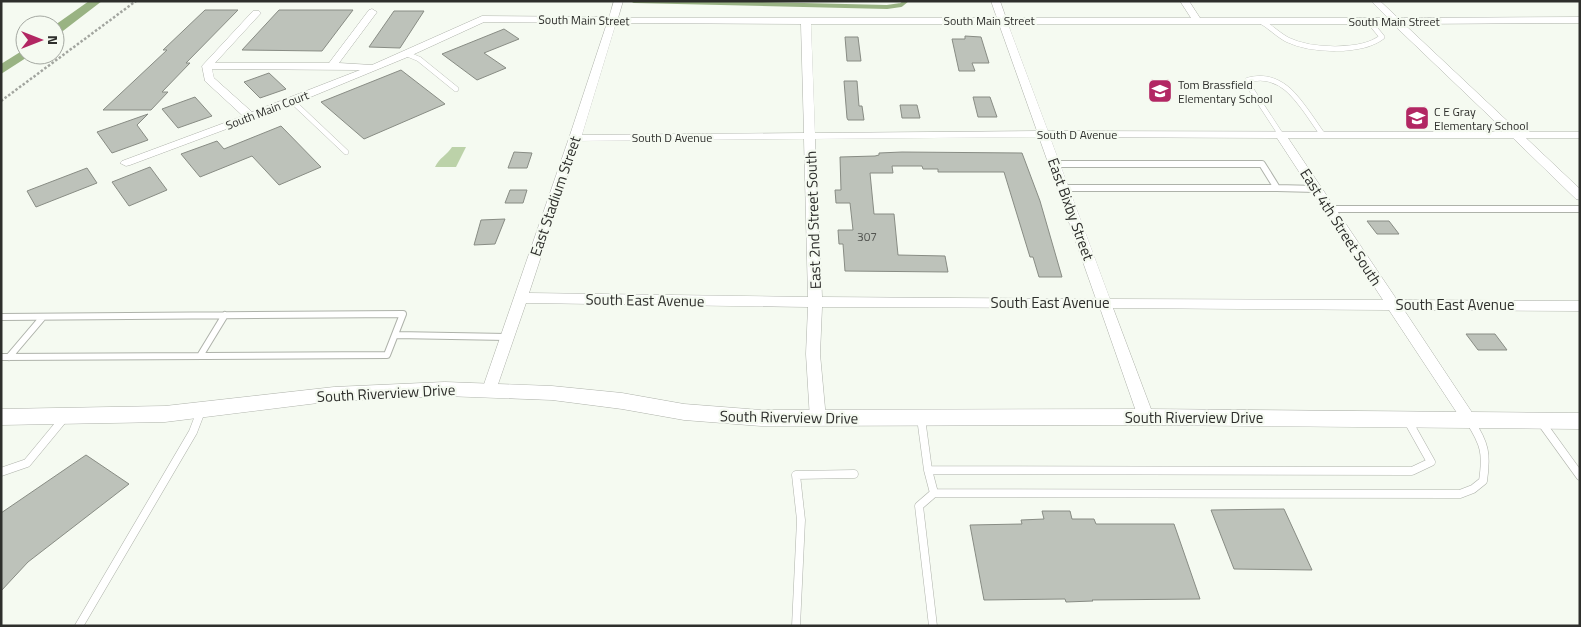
<svg xmlns="http://www.w3.org/2000/svg" width="1581" height="627" font-family="'Titillium Web',sans-serif">
<style>
.green{fill:#bcd2a9}
.lines{fill:none;stroke-linecap:round;stroke-linejoin:round}
.stream{stroke:#99b383;stroke-width:4}
.canal{fill:#99b383;fill-rule:evenodd}
.building{fill:#bdc2ba;stroke:#888c84}
.service-far2-casing{stroke:#aeb2aa;stroke-width:5.5}
.service-far1-casing{stroke:#aeb2aa;stroke-width:8}
.service-casing{stroke:#aeb2aa;stroke-width:9}
.minor-casing{stroke:#aeb2aa;stroke-width:1}
.tertiary-casing{stroke:#aeb2aa;stroke-width:1}
.path{stroke:#a2a59f;stroke-width:2.5;stroke-dasharray:2.5 2;stroke-linecap:butt}
.service-far2{stroke:#fff;stroke-width:5}
.service-far1{stroke:#fff;stroke-width:6}
.service{stroke:#fff;stroke-width:8}
.minor{fill:#fff;fill-rule:evenodd}
.tertiary{fill:#fff;fill-rule:evenodd}
.labels{text-anchor:middle;dominant-baseline:central;stroke-width:4.5;stroke-linejoin:round;paint-order:stroke}
.far-street-label{font-size:12px;fill:#2e2f2c;stroke:#f5faf1}
.far-poi-label{font-size:12px;fill:#2e2f2c;stroke:#f5faf1;text-anchor:start}
.number-label{font-size:12px;fill:#525450}
.street-label{font-size:15px;fill:#2e2f2c;stroke:#f5faf1}
</style>
<rect width="100%" height="100%" fill="#f5faf1"/>
<!-- green -->
<path class="green" d="M452,147H466L456,167H435C439,158 447,155 452,147Z"/>
<g class="lines">
<!-- stream -->
<path class="stream" d="M634,1L887,7L901,5L906,1"/>
<!-- canal -->
<path class="canal" d="M89,1H102L59,34L55,35V25Z
M25,49V55L29,56L1,74V64Z"/>
</g>
<!-- building -->
<path class="building" d="M205,10H238L186,63H190L162,92H168L151,110H103L167,50H163Z
M279,10H353L322,51L242,50Z
M394,11H424L400,48L369,47Z
M504,29L519,39L484,53L506,68L477,80L442,54Z
M965,36L981,37L989,63H972L975,71H959L952,39H965Z
M845,37H858L861,61H847Z
M401,70L445,104L364,139L321,102Z
M269,73L286,89L260,98L244,82Z
M844,81H857L859,106H862L864,120H848L847,118Z
M195,97L212,116L178,128L162,109Z
M973,97H990L997,117H978Z
M900,105H917L920,118H902Z
M148,114L137,125L148,140L112,153L97,132Z
M281,126L321,167L279,185L252,156L200,177L181,154L217,141L224,149Z
M514,152L532,153L527,168H508Z
M902,152L1022,153L1040,201L1062,277H1039L1033,257H1030L1004,172H938V169H923L922,166H892L893,173H870L874,214H894L898,255L945,256L948,272L845,271L843,244H839L838,230H853L850,203H836L835,190H841L840,157L875,156L879,155V153Z
M150,167L167,190L129,206L112,182Z
M87,168L97,183L36,207L27,191Z
M510,190H527L523,203H505Z
M505,219L495,244L474,245L481,220Z
M1367,221H1389L1399,234H1377Z
M1466,334H1495L1507,350H1478Z
M86,455L129,484L28,562L1,591V513Z
M1284,509L1312,570L1234,569L1211,510Z
M1042,511H1070L1072,519H1094L1096,524H1174L1200,599L1092,600L1093,601L1066,602L1065,599L984,600L970,525L1022,524L1021,520L1044,519Z"/>
<g class="lines">
<defs>
<path id="service-far2" d="M1262,22C1271,27 1278,35 1288,40C1311,51 1361,53 1382,37L1369,21
M407,54L419,59L456,89
M292,101L346,152
M1281,135L1247,83L1248,80C1286,69 1304,110 1323,135"/>
<path id="service-far1" d="M1056,164H1262L1277,188H1062
M1277,188L1316,189
M1331,209H1580
M1,317L403,314L387,355L1,357
M396,335L507,337
M200,356L225,315
M9,357L43,317"/>
<path id="service" d="M921,418L928,470L934,493L919,506L933,626
M1541,422L1580,476
M928,470L1412,471L1431,462L1408,421
M1,472L27,463L65,417
M934,493L1460,494L1473,489L1483,481C1487,454 1485,444 1470,421
M79,626L193,432L201,411
M796,626L801,520L796,475L854,474"/>
<path id="minor" d="M614,1H623L618,18H997L991,1H1000L1006,18H1191L1180,1H1189L1200,18H1388L1371,1H1380L1398,18L1580,17V23L1404,24L1519,132H1580V138H1526L1580,189V200L1576,199L1513,138H1288L1397,300L1580,301V311L1404,310L1473,414L1476,418L1473,422L1468,424L1463,422L1389,310L1113,308L1154,417L1151,421L1146,423L1141,421L1138,417L1100,308L822,307L820,354L826,419L823,423L818,425L813,423L810,419L806,354L808,307L526,303L496,390L494,394L489,396L484,394L482,390L569,138L607,23L484,22L410,56L296,103L130,165L126,166L120,163L122,161L243,116L205,81L202,66L253,11H259L261,13L215,63H329L369,10L372,9L377,12L339,63L372,65L482,16L609,17ZM616,23L801,24L804,133L582,135ZM811,24H999L1037,131L815,133ZM1008,24H1393L1506,132L1048,131ZM212,69L360,70L252,112L214,78ZM1039,137L1096,299L822,297L815,139ZM1050,137L1277,138L1383,300L1110,299ZM804,139L808,297L529,293L579,141Z"/>
<path id="tertiary" d="M445,382L552,386L622,393L684,404L761,410L1146,409L1580,413V429L1146,425L761,426L684,420L622,409L552,400L445,396L334,401L165,422L1,425V409L165,406L334,387Z"/>
</defs>
<!-- service-far2 casing -->
<use href="#service-far2" class="service-far2-casing"/>
<!-- service-far1 casing -->
<use href="#service-far1" class="service-far1-casing"/>
<!-- service casing -->
<use href="#service" class="service-casing"/>
<!-- minor casing -->
<use href="#minor" class="minor-casing"/>
<!-- tertiary casing -->
<use href="#tertiary" class="tertiary-casing"/>
<!-- path -->
<path class="path" d="M1,101L136,1"/>
<!-- service-far2 -->
<use href="#service-far2" class="service-far2"/>
<!-- service-far1 -->
<use href="#service-far1" class="service-far1"/>
<!-- service -->
<use href="#service" class="service"/>
<!-- minor -->
<use href="#minor" class="minor"/>
<!-- tertiary -->
<use href="#tertiary" class="tertiary"/>
</g>
<!-- icons -->
<defs>
<symbol id="school-square" viewBox="-11 -11 22 22"><rect x="-9" y="-9" width="18" height="18" rx="4" fill="#b22763" stroke="#f5faf1"/><path d="M0-5L7-2L0 1L-7-2ZM-4 1L0 2.5L4 1V4Q0 6-4 4Z" fill="#fff"/></symbol>
</defs>
<g fill-rule="evenodd">
<use href="#school-square" x="1146" y="77" width="28" height="28"/>
<use href="#school-square" x="1403" y="104" width="28" height="28"/>
</g>
<g class="labels">
<!-- far-street labels -->
<g class="far-street-label">
<text transform="translate(584 20) rotate(1)">South Main Street</text>
<text x="989" y="20">South Main Street</text>
<text x="1394" y="21">South Main Street</text>
<text transform="translate(267 110) rotate(-21)">South Main Court</text>
<text x="1077" y="134">South D Avenue</text>
<text x="672" y="137">South D Avenue</text>
</g>
<!-- far-poi labels -->
<g class="far-poi-label">
<text x="1178" y="84">Tom Brassfield<tspan x="1178" dy="14">Elementary School</tspan></text>
<text x="1434" y="111">C E Gray<tspan x="1434" dy="14">Elementary School</tspan></text>
</g>
<!-- number labels -->
<g class="number-label">
<text x="867" y="236">307</text>
</g>
<!-- street labels -->
<g class="street-label">
<text transform="translate(555 196) rotate(-71)">East Stadium Street</text>
<text transform="translate(1071 209) rotate(70)">East Bixby Street</text>
<text transform="translate(813 220) rotate(-92)">East 2nd Street South</text>
<text transform="translate(1341 227) rotate(57)">East 4th Street South</text>
<text transform="translate(645 300) rotate(1)">South East Avenue</text>
<text x="1050" y="302">South East Avenue</text>
<text x="1455" y="304">South East Avenue</text>
<text transform="translate(386 393) rotate(-3)">South Riverview Drive</text>
<text transform="translate(789 417) rotate(1)">South Riverview Drive</text>
<text x="1194" y="417">South Riverview Drive</text>
</g>
</g>
<!-- border -->
<rect width="1581" height="627" fill="none" stroke="#2e2f2c" stroke-width="5"/>
<!-- north arrow -->
<g transform="translate(40 40) rotate(90)"><circle r="24" fill="#f5faf1" stroke="#a5a9a2"/>
<path d="M0-4L9 19L0 12L-9 19Z" fill="#b22763"/>
<text y="-8" font-size="14" font-weight="bold" text-anchor="middle" fill="#2e2f2c">N</text>
</g>
</svg>
